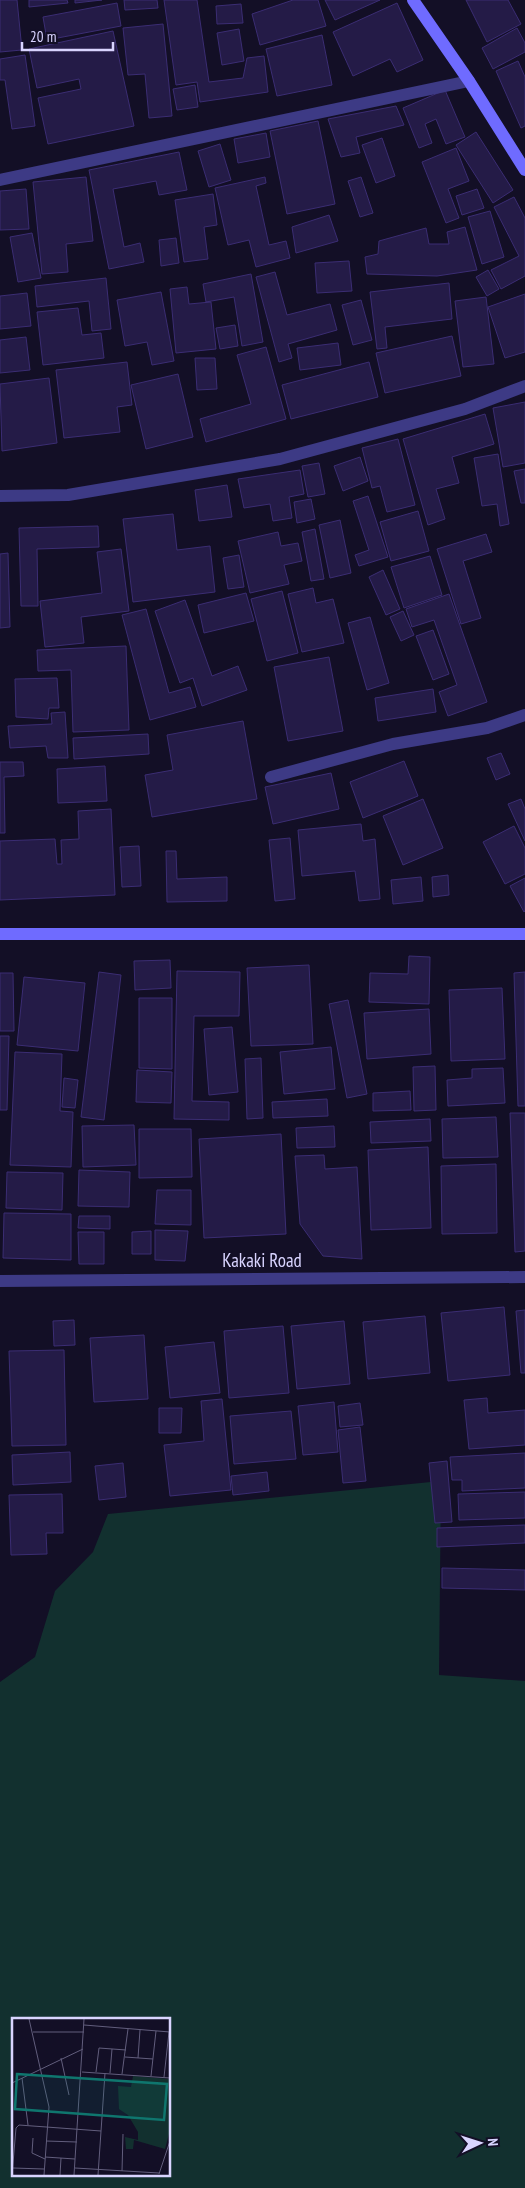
<svg xmlns="http://www.w3.org/2000/svg" width="525" height="2188" font-family="'PT Sans Narrow',sans-serif">
<style>
.green{fill:#12302f;fill-rule:evenodd}
.building{fill:#241b47;stroke:#3b2d73}
.lines{fill:none;stroke-linecap:round;stroke-linejoin:round}
.street{stroke:#3d3a85;stroke-width:12}
.secondary{stroke:#6f6bff;stroke-width:12}
.labels{text-anchor:middle;dominant-baseline:central;stroke-width:4;stroke-linejoin:round;paint-order:stroke}
.street-label{font-size:19px;fill:#d9d4ff;stroke:#130f26}
.inset-road{fill:none;stroke:#625e7d;stroke-width:1}
.view{fill:#0f766e;fill-opacity:0.15;stroke:#0f766e;stroke-width:2.5}
.inset-edge{fill:none;stroke:#d9d4ff;stroke-width:2.5}
</style>
<rect width="100%" height="100%" fill="#130f26"/>
<!-- green -->
<path class="green" d="M441,1481L439,1675L525,1681V2188H0V1682L35,1657L55,1591L93,1552L108,1514ZM14,2019H169V2174H14Z"/>
<!-- building -->
<path class="building" d="M0,0H17L22,50L0,52Z
M29,0H67L68,3L29,7Z
M75,0H102L75,3Z
M124,0H157L158,8L125,10Z
M164,0H197L209,82L243,78L247,58L264,56L268,92L200,102L197,82L176,85Z
M293,0H318L326,26L260,45L252,14Z
M325,0H380L335,20Z
M466,0H508L521,24L487,42Z
M117,3L121,26L47,40L43,17Z
M397,3L423,60L397,72L390,59L353,76L333,32Z
M241,4L243,23L217,24L216,6Z
M163,24L172,116L149,118L145,74L128,75L123,28Z
M517,28L525,43V52L493,69L482,48Z
M239,29L244,61L222,65L217,33Z
M113,31L134,126L48,144L38,98L81,89L79,79L37,88L29,49Z
M322,35L332,85L277,96L266,49Z
M25,55L35,126L12,129L5,80H0V59Z
M518,61L525,77V126L521,128L496,71Z
M195,85L198,107L177,110L173,89Z
M445,90L465,137L446,144L436,119L425,124L432,143L419,148L403,108Z
M396,106L404,125L356,137L360,153L341,157L328,119Z
M318,121L335,204L287,214L270,131Z
M476,132L513,190L493,203L456,145Z
M266,133L270,157L238,163L234,139Z
M382,138L395,176L376,183L362,145Z
M220,144L231,180L209,187L198,151Z
M456,148L469,181L448,189L459,218L446,223L422,162Z
M179,152L187,190L159,195L156,181L113,189L124,247L140,243L144,262L109,269L89,170Z
M86,177L93,241L66,244L68,272L42,274L33,182Z
M265,177L266,183L256,186L269,245L286,241L290,258L256,267L249,240L228,245L215,188Z
M361,177L373,213L360,217L348,181Z
M26,189L29,229L0,230V191Z
M477,189L484,208L462,215L456,196Z
M213,194L217,225L204,227L208,259L184,262L175,200Z
M514,197L525,218V276L501,289L491,270L519,256L494,207Z
M490,211L504,257L482,264L468,217Z
M329,215L338,241L296,253L292,227Z
M465,227L477,270L437,276L367,274L365,257L378,254L379,241L426,228L429,244H449L447,232Z
M32,233L41,278L18,282L10,237Z
M176,238L179,263L161,266L159,240Z
M349,261L352,291L317,293L315,263Z
M488,270L499,289L487,296L476,277Z
M275,272L287,315L330,304L337,330L288,344L292,358L279,362L256,277Z
M251,274L263,342L242,346L234,297L206,302L203,284Z
M106,278L111,329L92,331L89,301L37,307L35,286Z
M449,283L452,319L385,327L387,348L377,349L370,292Z
M187,287L189,304L211,302L216,349L176,353L170,289Z
M161,292L174,361L152,365L147,342L125,346L117,300Z
M27,293L31,326L0,329V296Z
M525,294V352L505,358L488,307Z
M486,297L494,364L463,367L455,301Z
M361,300L372,340L353,345L342,305Z
M78,308L82,335L101,333L104,358L43,365L37,312Z
M235,325L238,346L220,349L216,328Z
M452,336L461,376L385,393L376,353Z
M26,337L30,370L0,373V340Z
M338,343L341,365L300,370L297,348Z
M266,347L286,419L206,442L200,419L251,404L237,355Z
M195,358H215L217,389L197,390Z
M127,362L132,405L117,407L120,432L64,438L56,370Z
M369,362L378,397L291,419L282,385Z
M178,374L193,437L146,449L131,385Z
M49,378L57,443L2,451L0,384Z
M525,402V463L503,467L493,408Z
M485,414L494,444L452,457L459,483L436,489L445,519L428,525L403,439Z
M398,439L415,505L387,512L380,486L372,488L362,448Z
M498,454L509,524L500,526L497,504L482,506L474,458Z
M360,457L368,481L343,491L334,466Z
M319,463L325,494L308,497L302,466Z
M525,469V503H521L514,471Z
M300,470L304,494L289,497L292,518L273,521L270,504L244,508L238,479Z
M227,485L232,517L199,521L195,490Z
M368,496L388,557L359,566L355,555L369,550L353,501Z
M311,499L315,519L297,523L294,502Z
M418,511L429,551L391,561L380,522Z
M173,514L177,550L210,546L215,592L133,602L123,519Z
M340,520L351,573L330,578L319,525Z
M98,526L99,547L37,549L38,606H21L19,528Z
M315,529L324,579L311,581L302,532Z
M278,532L281,546L298,543L302,561L284,565L289,584L250,593L238,541Z
M486,534L492,552L463,561L481,618L461,624L437,549Z
M121,549L129,611L81,617L84,643L45,647L40,601L102,593L97,552Z
M8,553L10,627L0,628V554Z
M239,555L244,587L228,589L223,558Z
M430,556L442,595L404,608L391,567Z
M383,570L400,609L386,615L369,577Z
M313,588L316,603L333,599L344,643L302,652L288,594Z
M282,591L298,653L267,661L251,599Z
M246,593L254,621L204,633L198,605Z
M449,594L487,702L448,716L439,692L457,685L434,620L412,627L406,609Z
M185,600L212,676L238,666L247,690L202,706L193,678L180,683L155,611Z
M146,609L169,693L190,687L196,707L150,720L122,615Z
M403,611L414,635L401,641L390,617Z
M370,617L389,683L367,690L348,623Z
M433,630L449,674L433,680L416,636Z
M126,646L129,730L73,732L71,670L38,671L37,650Z
M329,657L343,731L288,741L274,667Z
M57,678L59,708H49L48,719L16,717L15,679Z
M433,689L436,712L378,721L375,698Z
M65,712L68,758H48L46,746L10,748L8,726L52,724L51,713Z
M243,721L257,799L152,817L145,775L173,770L167,735Z
M148,734L149,754L74,759L73,738Z
M501,753L510,774L496,780L487,758Z
M404,761L418,796L363,818L350,782Z
M0,762H23L24,776L4,777L5,833H0Z
M105,766L107,801L58,803L57,769Z
M331,773L339,809L273,824L265,787Z
M423,799L443,848L403,865L383,816Z
M521,799L525,809V841L508,804Z
M111,809L115,895L0,900V841L55,839L57,864H62L61,840L79,839L78,811Z
M361,824L363,841L375,839L380,899L359,901L355,871L302,876L298,830Z
M514,826L525,848V874L505,884L483,842Z
M290,838L295,899L275,901L269,840Z
M139,846L141,886L122,887L120,847Z
M166,851H176L177,879L227,877V901L167,902Z
M448,875L449,895L433,897L432,877Z
M421,877L423,901L393,904L391,880Z
M525,878V911L524,912L510,886Z
M409,956L430,957L429,1004L369,1002L370,973L408,974Z
M170,960L171,988L135,990L134,961Z
M309,965L313,1044L251,1046L247,968Z
M177,971L240,972L239,1016H194L192,1101L229,1102V1120L174,1119Z
M99,972L121,975L104,1120L81,1117Z
M525,972V1106H518L514,973Z
M0,973H13L14,1031H0Z
M24,977L85,983L78,1051L17,1045Z
M502,988L505,1059L451,1061L449,990Z
M139,998H172V1069L139,1068Z
M348,1000L367,1094L347,1098L329,1004Z
M429,1009L431,1054L367,1059L364,1013Z
M232,1027L238,1092L209,1095L204,1029Z
M0,1036H9L7,1110H0Z
M331,1047L335,1089L284,1094L280,1052Z
M15,1052L62,1054L60,1111L73,1112L71,1167L10,1165Z
M261,1058L263,1118L247,1119L245,1059Z
M435,1066L436,1110L414,1111L413,1067Z
M503,1068L505,1103L448,1106L447,1080L472,1078V1069Z
M137,1070L172,1072L171,1103L136,1102Z
M64,1078L78,1080L75,1108L62,1107Z
M410,1091L411,1110L373,1111V1093Z
M327,1099L328,1116L273,1118L272,1102Z
M510,1113H525V1251L515,1252Z
M496,1117L498,1157L443,1158L442,1119Z
M430,1119L431,1141L371,1143L370,1122Z
M134,1125L136,1165L83,1167L82,1126Z
M334,1126L335,1147L297,1148L296,1128Z
M139,1129H191L192,1177L139,1178Z
M281,1134L286,1234L204,1238L199,1139Z
M428,1147L431,1228L371,1230L368,1150Z
M324,1155L325,1169L357,1167L362,1259L323,1256L300,1224L295,1156Z
M496,1164L497,1233L442,1234L441,1166Z
M79,1170L130,1172L129,1207L78,1206Z
M7,1172L63,1173L62,1210L6,1208Z
M157,1190H191V1225L155,1224Z
M4,1213L71,1214V1260L3,1258Z
M79,1216H110V1229L78,1228Z
M155,1230L188,1231L185,1261L155,1260Z
M151,1231V1254H132V1232Z
M78,1232H104V1264H79Z
M504,1307L510,1375L448,1381L441,1313Z
M525,1310V1373H521L516,1311Z
M425,1316L430,1373L368,1379L363,1322Z
M74,1320L75,1345L54,1346L53,1321Z
M344,1321L350,1384L297,1389L291,1326Z
M283,1326L289,1393L229,1398L224,1331Z
M144,1335L148,1399L94,1402L90,1338Z
M214,1342L220,1393L170,1398L165,1347Z
M64,1350L66,1445L12,1446L9,1351Z
M487,1398L488,1413L525,1410V1445L469,1449L464,1400Z
M222,1399L231,1490L170,1496L164,1445L204,1441L201,1401Z
M334,1402L338,1452L303,1455L298,1406Z
M360,1403L363,1425L340,1427L338,1406Z
M159,1408H182L181,1433H159Z
M291,1411L296,1459L234,1464L230,1416Z
M360,1427L366,1481L343,1483L338,1430Z
M70,1452L71,1482L13,1485L12,1455Z
M525,1453V1488L462,1491V1480H452L450,1457Z
M447,1461L452,1522L435,1523L429,1463Z
M123,1463L126,1497L99,1500L95,1466Z
M267,1472L269,1491L233,1495L231,1476Z
M525,1492V1518L459,1520L458,1494Z
M62,1494L63,1533H46L47,1554L11,1555L9,1495Z
M525,1525V1543L437,1547V1528Z
M442,1568L525,1570V1590L442,1588Z"/>
<g class="lines">
<!-- street -->
<path class="street" d="M0,180L469,81
M0,496L68,495L280,459L465,409L525,386
M271,777L393,744L487,728L525,715
M0,1281L525,1277"/>
<!-- secondary -->
<path class="secondary" d="M413,0L469,81L525,170
M0,934H525"/>
</g>
<g class="labels">
<!-- street labels -->
<g class="street-label">
<text x="262" y="1260">Kakaki Road</text>
</g>
</g>
<!-- overview -->
<g transform="translate(12 2018)">
<rect width="158" height="158" fill="#130f26"/>
<path d="M121,58L157,61V116L153,131L122,122L121,131H114L113,119L126,122V114L116,97L107,91L106,68L119,69Z" fill="#12302f"/>
<path class="inset-road" d="M17,1L37,89L32,157M72,7L158,14M21,14H72M113,39L141,41M49,40L57,77M126,40L128,12M70,54L158,60M84,54L87,30L114,32M98,55L100,31M110,56L116,11M139,58L144,13M152,59L157,14M10,60L16,107M0,65L71,31M21,120L20,135L33,141M34,123L65,124M33,139L63,141M1,150L32,151M63,150L147,155M110,153L111,116M147,156L158,123M0,157L4,110L7,107L89,113M48,157L49,140M62,157L72,1M86,157L93,55"/>
<path class="view" d="M5,56L155,66L152,102L3,91Z"/>
<rect width="158" height="158" class="inset-edge"/>
</g>
<!-- north arrow -->
<g transform="translate(480 2143) rotate(86)" stroke="#130f26" stroke-width="4" paint-order="stroke">
<path d="M0-4L9 19L0 12L-9 19Z" fill="#d9d4ff"/>
<text y="-8" font-size="14" font-weight="bold" text-anchor="middle" fill="#d9d4ff">N</text>
</g>
<!-- scale -->
<path d="M22 42v8h91v-8" fill="none" stroke="#d9d4ff" stroke-width="2.5"/>
<text x="30" y="42" font-size="15" fill="#d9d4ff" stroke="#130f26" stroke-width="4" paint-order="stroke">20 m</text>
</svg>
